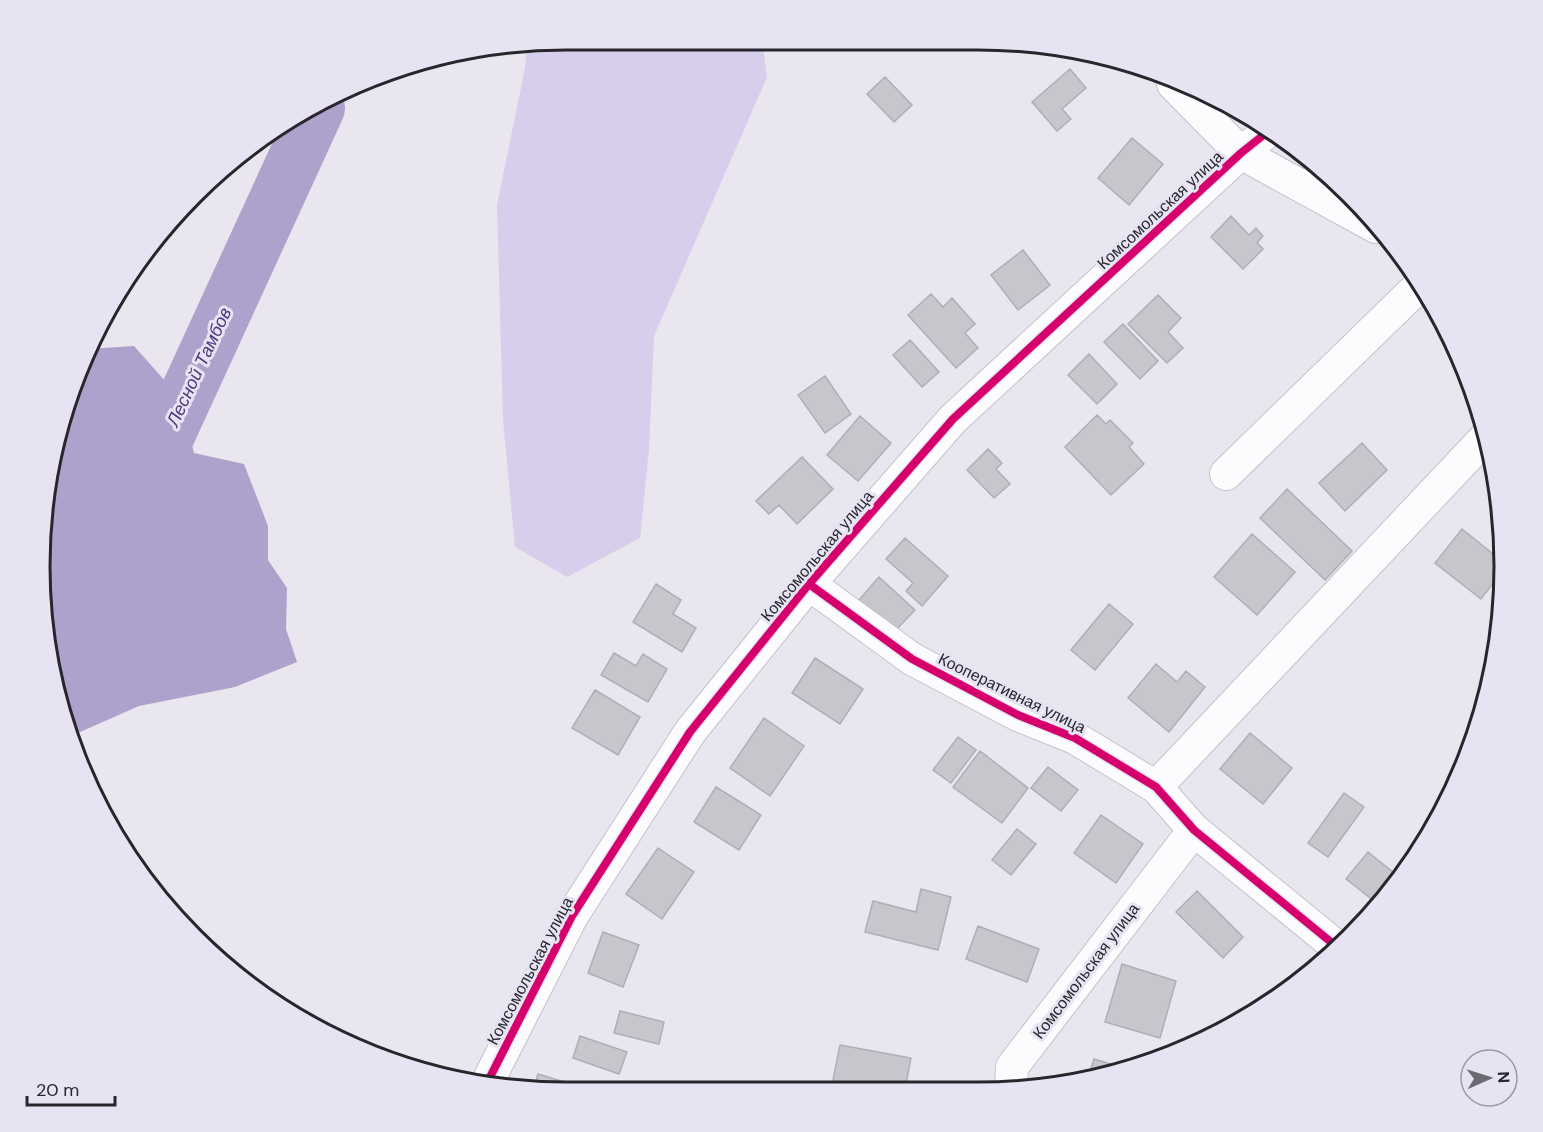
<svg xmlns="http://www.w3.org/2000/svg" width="1543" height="1132" font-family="'DM Sans',sans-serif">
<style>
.green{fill:#d6ceeb}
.water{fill:#aea1cb}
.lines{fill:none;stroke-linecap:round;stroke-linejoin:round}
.river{stroke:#aea1cb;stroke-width:54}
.building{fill:#c8c6cd;stroke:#afadb5;stroke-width:1.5}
.minor-casing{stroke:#c4c2c9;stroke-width:34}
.minor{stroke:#fcfbfd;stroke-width:32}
.cycleway-casing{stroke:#e7e3f3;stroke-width:11}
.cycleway{stroke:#d6006c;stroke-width:8}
.labels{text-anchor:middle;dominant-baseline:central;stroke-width:6;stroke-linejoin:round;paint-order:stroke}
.street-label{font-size:16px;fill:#27262c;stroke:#e7e3f3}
.water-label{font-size:18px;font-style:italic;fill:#4e367a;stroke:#e7e3f3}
.rim{fill:none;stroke:#27262c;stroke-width:3}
</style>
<rect width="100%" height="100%" fill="#e9e6f0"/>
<!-- green -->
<path class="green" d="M566,39H762L767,77L654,336L649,448L640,538L567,577L515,547L503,419L497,205L525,68L527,44Z"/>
<!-- water -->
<path class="water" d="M134,346L181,399L194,453L244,464L268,526V560L287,588L286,629L297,662L235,687L139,706L71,736L43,634L44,497L88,349Z"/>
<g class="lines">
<!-- river -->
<path class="river" d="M151,472L318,108"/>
</g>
<!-- building -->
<path class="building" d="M1070,69L1086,88L1062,109L1071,119L1057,131L1032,102Z
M885,77L912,105L894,122L867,94Z
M1132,138L1163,164L1129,205L1098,178Z
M1231,216L1249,235L1256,228L1263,236L1257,243L1263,249L1243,269L1211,237Z
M1023,250L1050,285L1018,310L991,275Z
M931,294L943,307L952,298L975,324L965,333L978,348L956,368L908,315Z
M1158,295L1181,318L1168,332L1183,348L1167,363L1128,324Z
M1123,324L1158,361L1140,379L1104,342Z
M910,340L939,372L922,387L893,355Z
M1089,354L1117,384L1097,404L1068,375Z
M825,376L851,414L825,433L798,395Z
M1097,415L1106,424L1110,420L1133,443L1129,447L1144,464L1111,495L1065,447Z
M860,416L891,443L858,481L827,455Z
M1362,443L1387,470L1345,511L1319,483Z
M988,449L1002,463L996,469L1010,484L994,498L967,470Z
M802,457L833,489L797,524L779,505L769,514L756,501Z
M1287,489L1352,551L1325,580L1260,518Z
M1462,529L1502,561L1501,573L1481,599L1435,563Z
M1252,534L1295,572L1257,615L1214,577Z
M905,538L948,576L922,606L906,591L913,583L886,559Z
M879,577L915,610L894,632L859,600Z
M656,584L681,600L673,614L696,628L682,652L633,622Z
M1109,604L1133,624L1095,670L1071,650Z
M614,653L636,666L643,654L667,669L648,702L601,675Z
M815,658L863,689L840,724L792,693Z
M1156,664L1177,682L1186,671L1205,687L1169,732L1128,698Z
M595,690L640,717L618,755L572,728Z
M764,718L804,746L770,796L730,768Z
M1250,733L1292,768L1263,804L1220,769Z
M958,737L976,750L951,783L933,770Z
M980,751L1028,788L1002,823L953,787Z
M1048,767L1078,790L1061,811L1031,788Z
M716,787L761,815L739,850L694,822Z
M1344,793L1364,807L1328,857L1308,843Z
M1101,815L1143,844L1116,883L1074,853Z
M1017,829L1036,844L1011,875L992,860Z
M658,848L694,872L662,919L626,894Z
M1368,852L1399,877L1379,905L1346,879Z
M921,889L951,897L938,950L865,932L873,901L916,912Z
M1197,891L1243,937L1223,958L1176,912Z
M978,926L1039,949L1027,982L966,959Z
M603,932L639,945L623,987L588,973Z
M1122,964L1176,981L1160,1038L1105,1022Z
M620,1011L664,1022L659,1044L614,1033Z
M580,1036L627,1052L619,1074L573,1058Z
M840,1045L911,1058L905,1089L831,1090Z
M1094,1059L1124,1068L1088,1077Z
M538,1074L571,1084L569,1092H533Z"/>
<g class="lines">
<defs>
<path id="minor" d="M1173,84L1241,153L1376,227
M1226,474L1420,285
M809,584L912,659L1018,715L1075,738L1156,787L1194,830L1337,947
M1156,787L1487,436
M487,1083L572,916L690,732L809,584L953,419L1241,153L1271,129
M1011,1089L1012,1067L1194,830"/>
</defs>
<!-- minor casing -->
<use href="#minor" class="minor-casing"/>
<!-- minor -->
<use href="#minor" class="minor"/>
<defs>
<path id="cycleway" d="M809,584L912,659L1018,715L1075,738L1156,787L1194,830L1337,947
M487,1083L572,916L690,732L809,584L953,419L1241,153L1271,129"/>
</defs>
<!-- cycleway casing -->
<use href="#cycleway" class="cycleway-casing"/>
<!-- cycleway -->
<use href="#cycleway" class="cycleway"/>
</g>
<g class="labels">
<!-- street labels -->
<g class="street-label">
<text transform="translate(1160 210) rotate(-43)">Комсомольская улица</text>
<text transform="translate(817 556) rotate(-50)">Комсомольская улица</text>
<text transform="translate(1012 693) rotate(26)">Кооперативная улица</text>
<text transform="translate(530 971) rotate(-62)">Комсомольская улица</text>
<text transform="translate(1086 971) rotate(-53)">Комсомольская улица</text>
</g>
<!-- water labels -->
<g class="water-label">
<text transform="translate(199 367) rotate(-65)">Лесной Тамбов</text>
</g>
</g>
<!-- crop -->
<path d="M0 0H1543V1132H0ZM566 50H978A516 516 0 0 1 1494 566V566A516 516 0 0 1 978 1082H566A516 516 0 0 1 50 566V566A516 516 0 0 1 566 50Z" fill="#e7e3f3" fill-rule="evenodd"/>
<path class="rim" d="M566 50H978A516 516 0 0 1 1494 566V566A516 516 0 0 1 978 1082H566A516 516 0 0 1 50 566V566A516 516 0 0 1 566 50Z"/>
<!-- north arrow -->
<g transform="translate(1489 1078) rotate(87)"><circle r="28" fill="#e7e3f3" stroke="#9a97a3" stroke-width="1.5"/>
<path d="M0-4.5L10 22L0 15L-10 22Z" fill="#6b6971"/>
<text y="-9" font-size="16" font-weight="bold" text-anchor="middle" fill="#27262c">N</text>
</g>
<!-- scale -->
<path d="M27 1096v9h88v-9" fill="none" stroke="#27262c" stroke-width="3"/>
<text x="36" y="1096" font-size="18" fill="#27262c" stroke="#e7e3f3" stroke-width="4.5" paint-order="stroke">20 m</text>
</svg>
